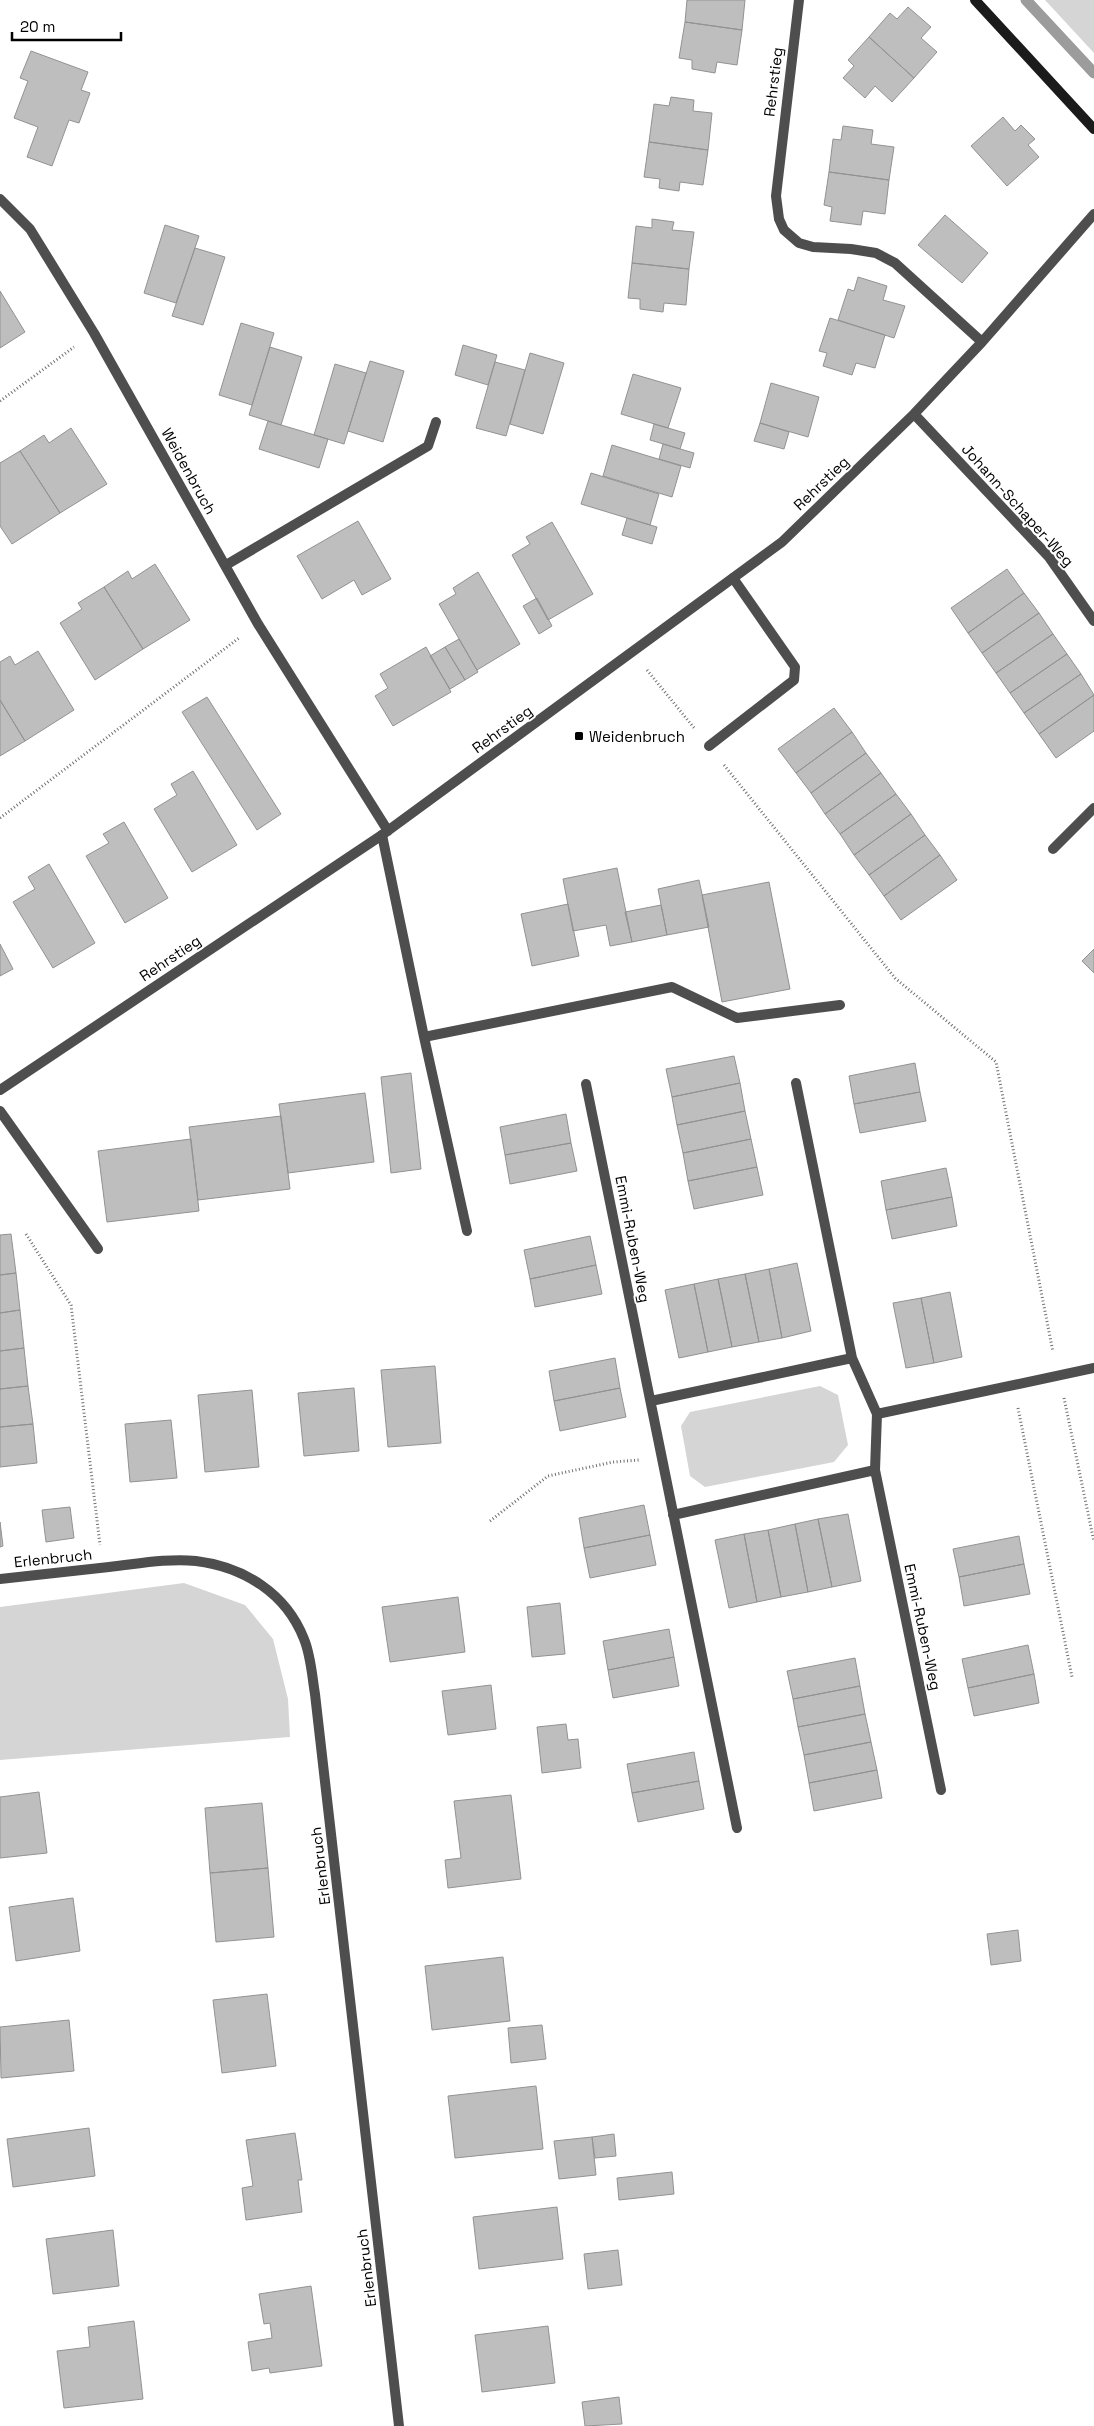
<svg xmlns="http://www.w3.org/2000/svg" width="1094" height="2426" font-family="'Space Grotesk',sans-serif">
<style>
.green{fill:#d5d5d5}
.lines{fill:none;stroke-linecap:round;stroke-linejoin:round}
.stream{stroke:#9c9c9c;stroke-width:11}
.building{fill:#bebebe;stroke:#929292}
.path{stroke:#707070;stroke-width:3;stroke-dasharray:1 2.5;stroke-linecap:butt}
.service{stroke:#4e4e4e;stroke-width:10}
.minor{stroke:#4e4e4e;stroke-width:10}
.secondary{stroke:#1b1b1b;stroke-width:10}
.poi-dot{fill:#000;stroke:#fff;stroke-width:2}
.labels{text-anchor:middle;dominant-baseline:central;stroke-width:4;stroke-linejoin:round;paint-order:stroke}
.street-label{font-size:15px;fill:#000;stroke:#fff}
.poi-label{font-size:15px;fill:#000;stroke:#fff;text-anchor:start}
</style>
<rect width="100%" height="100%" fill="#fff"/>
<!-- green -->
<path class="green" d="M1045,0H1094V53Z
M820,1386L838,1395L848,1445L834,1462L705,1487L690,1476L681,1426L690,1412Z
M184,1583L245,1605L273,1639L288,1699L290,1737L0,1760V1607Z"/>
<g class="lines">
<!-- stream -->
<path class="stream" d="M1026,0L1094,73"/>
</g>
<!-- building -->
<path class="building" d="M687,0H745L742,30L685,22Z
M908,7L931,27L921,38L937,52L914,78L869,37L890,13L897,19Z
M685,22L742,30L737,65L717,62L715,73L692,69V60L679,58Z
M869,37L914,78L892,102L875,86L865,98L843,78L854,66L848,60Z
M31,51L88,72L81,90L90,93L79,123L69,120L52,166L27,157L38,127L14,118L28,81L20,78Z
M671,97L694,100L693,111L712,113L708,150L649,142L654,104L669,106Z
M1003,117L1015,131L1021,125L1035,139L1028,145L1039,157L1007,186L971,146Z
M843,126L873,130L871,144L894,147L889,180L829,172L833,139L841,140Z
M649,142L708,150L703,185L680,182L679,191L659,188L660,179L644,177Z
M829,172L889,180L885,214L863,211L861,225L830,221L832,207L824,205Z
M945,215L988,253L962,283L918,245Z
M652,219L674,222L672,230L694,232L689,269L632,263L636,226L652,228Z
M165,225L199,236L176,303L144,293Z
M195,248L225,257L203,325L172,316Z
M632,263L689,269L686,305L664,303L663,312L640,309V299L628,298Z
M858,277L887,286L883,300L905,306L894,338L838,320L848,289L854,291Z
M0,291L25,332L0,348Z
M830,318L885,335L875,368L856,363L852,375L823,366L827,353L819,351Z
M241,323L274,333L252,405L219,395Z
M463,345L497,355L488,385L455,375Z
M270,347L302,357L281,425L249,415Z
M530,353L564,363L543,434L510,424Z
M370,361L404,371L383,442L348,431Z
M495,362L525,370L506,436L476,428Z
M335,364L366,373L344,444L314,435Z
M633,374L681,388L668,428L621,414Z
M771,383L819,397L808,437L760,423Z
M268,421L328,439L319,468L259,449Z
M760,423L789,432L784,449L754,441Z
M654,424L685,433L680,449L650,440Z
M71,428L107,484L60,513L20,451L44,435L49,443Z
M663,444L694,453L690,468L659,459Z
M612,445L681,466L672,497L603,476Z
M20,451L60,513L12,544L0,526V463Z
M591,473L659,494L650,525L581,504Z
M627,518L657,527L652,544L622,535Z
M358,521L391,579L362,595L354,580L322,599L297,556Z
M552,522L593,594L548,620L512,555L530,544L526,537Z
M155,564L190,620L143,649L104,587L128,571L132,579Z
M1007,569L1024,593L968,633L951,608Z
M478,572L520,644L477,670L439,604L456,594L453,588Z
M104,587L143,649L95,680L60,623L82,609L78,603Z
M1024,593L1039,613L982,653L968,633Z
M537,598L552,626L539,634L523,606Z
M1039,613L1053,634L996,673L982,653Z
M1053,634L1067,654L1010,693L996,673Z
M459,639L478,672L465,680L445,647Z
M426,647L451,692L393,726L375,696L388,688L380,674Z
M445,647L465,680L450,689L430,656Z
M38,651L74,710L25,741L0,700V662L10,656L15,665Z
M1067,654L1081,674L1024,713L1010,693Z
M1081,674L1094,695L1039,734L1024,713Z
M1094,695V731L1056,758L1039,734Z
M207,697L281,814L257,830L182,712Z
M0,700L25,741L0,756Z
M834,708L852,732L796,773L778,749Z
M852,732L866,753L811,793L796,773Z
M866,753L881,773L825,814L811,793Z
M193,771L237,845L192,872L154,809L177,795L171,784Z
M881,773L896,794L840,834L825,814Z
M896,794L911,814L854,855L840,834Z
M911,814L925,835L869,875L854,855Z
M124,822L168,898L125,923L86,856L109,843L103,834Z
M925,835L940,855L884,896L869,875Z
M940,855L957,880L901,920L884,896Z
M49,864L95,943L53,968L13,902L35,889L28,877Z
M617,868L632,942L610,946L606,925L573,931L563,879Z
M699,880L709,927L667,935L658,889Z
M769,882L790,989L722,1002L702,895Z
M568,904L579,956L532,966L521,914Z
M661,905L667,935L632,942L625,912Z
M0,944L13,969L0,976Z
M1094,949V973L1082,961Z
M734,1056L740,1083L672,1097L666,1069Z
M915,1063L920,1092L854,1104L849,1076Z
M411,1073L421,1169L391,1173L381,1077Z
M740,1083L745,1111L677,1125L672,1097Z
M920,1092L926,1121L860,1133L854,1104Z
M365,1093L374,1162L288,1173L279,1104Z
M745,1111L751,1139L683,1153L677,1125Z
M566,1114L571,1143L505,1155L500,1127Z
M281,1116L290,1189L198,1200L189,1127Z
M191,1139L199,1211L107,1222L98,1151Z
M751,1139L757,1167L688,1181L683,1153Z
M571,1143L577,1171L510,1184L505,1155Z
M757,1167L763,1195L694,1209L688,1181Z
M946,1168L952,1197L886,1210L881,1181Z
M952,1197L957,1226L892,1239L886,1210Z
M11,1234L16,1273L0,1275V1235Z
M590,1236L596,1265L530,1279L524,1250Z
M797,1263L811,1331L782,1338L769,1269Z
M596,1265L602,1294L535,1307L530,1279Z
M769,1269L782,1338L759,1342L745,1274Z
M16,1273L20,1310L0,1313V1275Z
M745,1274L759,1342L732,1347L718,1279Z
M718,1279L732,1347L708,1352L694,1284Z
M694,1284L708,1352L679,1358L665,1290Z
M950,1292L962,1357L934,1363L921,1298Z
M921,1298L934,1363L906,1368L893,1303Z
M20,1310L24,1348L0,1351V1313Z
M24,1348L28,1386L0,1389V1351Z
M615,1358L620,1388L554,1401L549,1371Z
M435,1366L441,1443L388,1447L381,1370Z
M28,1386L33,1424L0,1427V1389Z
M354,1388L359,1451L304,1456L298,1393Z
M620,1388L626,1417L560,1431L554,1401Z
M252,1390L259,1467L205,1472L198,1395Z
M171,1420L177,1478L130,1482L125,1424Z
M33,1424L37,1463L0,1467V1427Z
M644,1505L650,1535L584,1548L579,1518Z
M70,1507L74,1538L46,1542L42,1510Z
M848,1514L861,1581L832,1587L818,1519Z
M818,1519L832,1587L808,1592L795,1524Z
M0,1522L3,1546L0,1547Z
M795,1524L808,1592L781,1597L768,1530Z
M768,1530L781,1597L757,1602L744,1534Z
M744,1534L757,1602L729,1608L715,1540Z
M650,1535L656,1565L590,1578L584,1548Z
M1019,1536L1024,1564L959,1577L953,1549Z
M1024,1564L1030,1594L964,1606L959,1577Z
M458,1597L465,1652L390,1662L382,1607Z
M560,1603L565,1654L532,1657L527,1607Z
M669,1629L674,1657L608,1670L603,1641Z
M1028,1645L1034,1674L968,1688L962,1659Z
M674,1657L679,1686L613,1698L608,1670Z
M855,1658L860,1686L793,1699L787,1671Z
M1034,1674L1039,1703L974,1716L968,1688Z
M491,1685L496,1729L448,1735L442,1691Z
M860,1686L865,1714L798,1727L793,1699Z
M865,1714L871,1742L804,1755L798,1727Z
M566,1724L568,1740L578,1739L581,1768L542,1773L537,1727Z
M871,1742L877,1770L809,1783L804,1755Z
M694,1752L699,1781L632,1793L627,1764Z
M877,1770L882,1798L814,1811L809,1783Z
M699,1781L704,1809L638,1822L632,1793Z
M39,1792L47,1853L0,1858V1797Z
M511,1795L521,1879L448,1888L445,1860L461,1858L454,1801Z
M262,1803L268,1868L210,1873L205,1808Z
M268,1868L274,1937L216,1942L210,1873Z
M73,1898L80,1951L16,1961L9,1907Z
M1018,1930L1021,1961L991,1965L987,1934Z
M503,1957L510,2021L432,2030L425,1966Z
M267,1994L276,2066L222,2073L213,2000Z
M69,2020L74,2071L1,2078L0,2027Z
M542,2025L546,2059L511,2063L508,2028Z
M536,2086L543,2149L455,2158L448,2096Z
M89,2128L95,2176L13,2187L7,2139Z
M295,2133L302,2180H298L302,2212L246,2220L242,2188L253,2186L246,2140Z
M614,2134L616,2156L595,2158L592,2137Z
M592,2137L596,2175L559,2179L554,2141Z
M672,2172L674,2194L619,2200L617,2178Z
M557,2207L563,2259L479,2269L473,2217Z
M113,2230L119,2286L53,2294L46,2239Z
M618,2250L622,2285L588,2289L584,2254Z
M311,2286L322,2366L270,2373L269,2368L252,2371L248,2342L272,2338L270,2323L264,2324L259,2294Z
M134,2321L143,2399L64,2408L57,2351L90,2347L88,2327Z
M548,2326L555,2383L482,2392L475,2335Z
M619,2397L622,2424L585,2426L582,2402Z"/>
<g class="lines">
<!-- path -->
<path class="path" d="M0,401L74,347
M647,670L695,729
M724,765L895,978L996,1062L1053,1352
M0,818L239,638
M26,1234L71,1305L100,1545
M1064,1398L1094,1542
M1018,1408L1072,1677
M490,1521L548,1476L613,1462L639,1460"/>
<!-- service -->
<path class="service" d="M226,565L428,446L436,422
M709,746L794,680L795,667L733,578
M382,835L424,1037L672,987L737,1018L840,1005
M424,1037L467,1231
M0,1111L98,1249"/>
<!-- minor -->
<path class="minor" d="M799,0L776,196L779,219L784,230L799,243L813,247L851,249L876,253L895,263L982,342
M0,199L30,229L94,333L258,624L388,831
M914,414L1049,557L1094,621
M1053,849L1094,808
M796,1083L852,1358L877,1414L875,1470L941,1790
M586,1084L737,1828
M0,1090L382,835L782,542L914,414L982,342L1094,214
M651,1401L852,1358
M877,1414L1094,1368
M673,1515L875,1470
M0,1579C36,1575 73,1571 109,1567C137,1564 168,1558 196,1561C244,1567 286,1593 304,1639C311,1656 312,1676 315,1694C318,1721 321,1747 324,1773L399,2426"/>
<!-- secondary -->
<path class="secondary" d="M975,0L1094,129"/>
</g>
<!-- markers -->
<rect class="poi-dot" x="574" y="731" width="10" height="10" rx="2.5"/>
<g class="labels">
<!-- street labels -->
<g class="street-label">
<text transform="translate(773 82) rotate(-83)">Rehrstieg</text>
<text transform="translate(189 471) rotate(61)">Weidenbruch</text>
<text transform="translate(821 483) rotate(-44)">Rehrstieg</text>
<text transform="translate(1018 505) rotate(48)">Johann-Schaper-Weg</text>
<text transform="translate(502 729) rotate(-36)">Rehrstieg</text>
<text transform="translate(170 958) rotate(-34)">Rehrstieg</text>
<text transform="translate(633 1239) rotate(79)">Emmi-Ruben-Weg</text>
<text transform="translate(53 1558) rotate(-6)">Erlenbruch</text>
<text transform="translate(923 1627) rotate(78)">Emmi-Ruben-Weg</text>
<text transform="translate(320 1866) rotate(-97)">Erlenbruch</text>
<text transform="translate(366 2268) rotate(-97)">Erlenbruch</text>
</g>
<!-- poi labels -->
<g class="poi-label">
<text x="589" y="736">Weidenbruch</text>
</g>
</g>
<!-- scale -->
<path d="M12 32v8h109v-8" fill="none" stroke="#000000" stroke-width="2.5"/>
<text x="20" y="32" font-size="15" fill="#000000" stroke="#ffffff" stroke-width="4" paint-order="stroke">20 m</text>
</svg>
